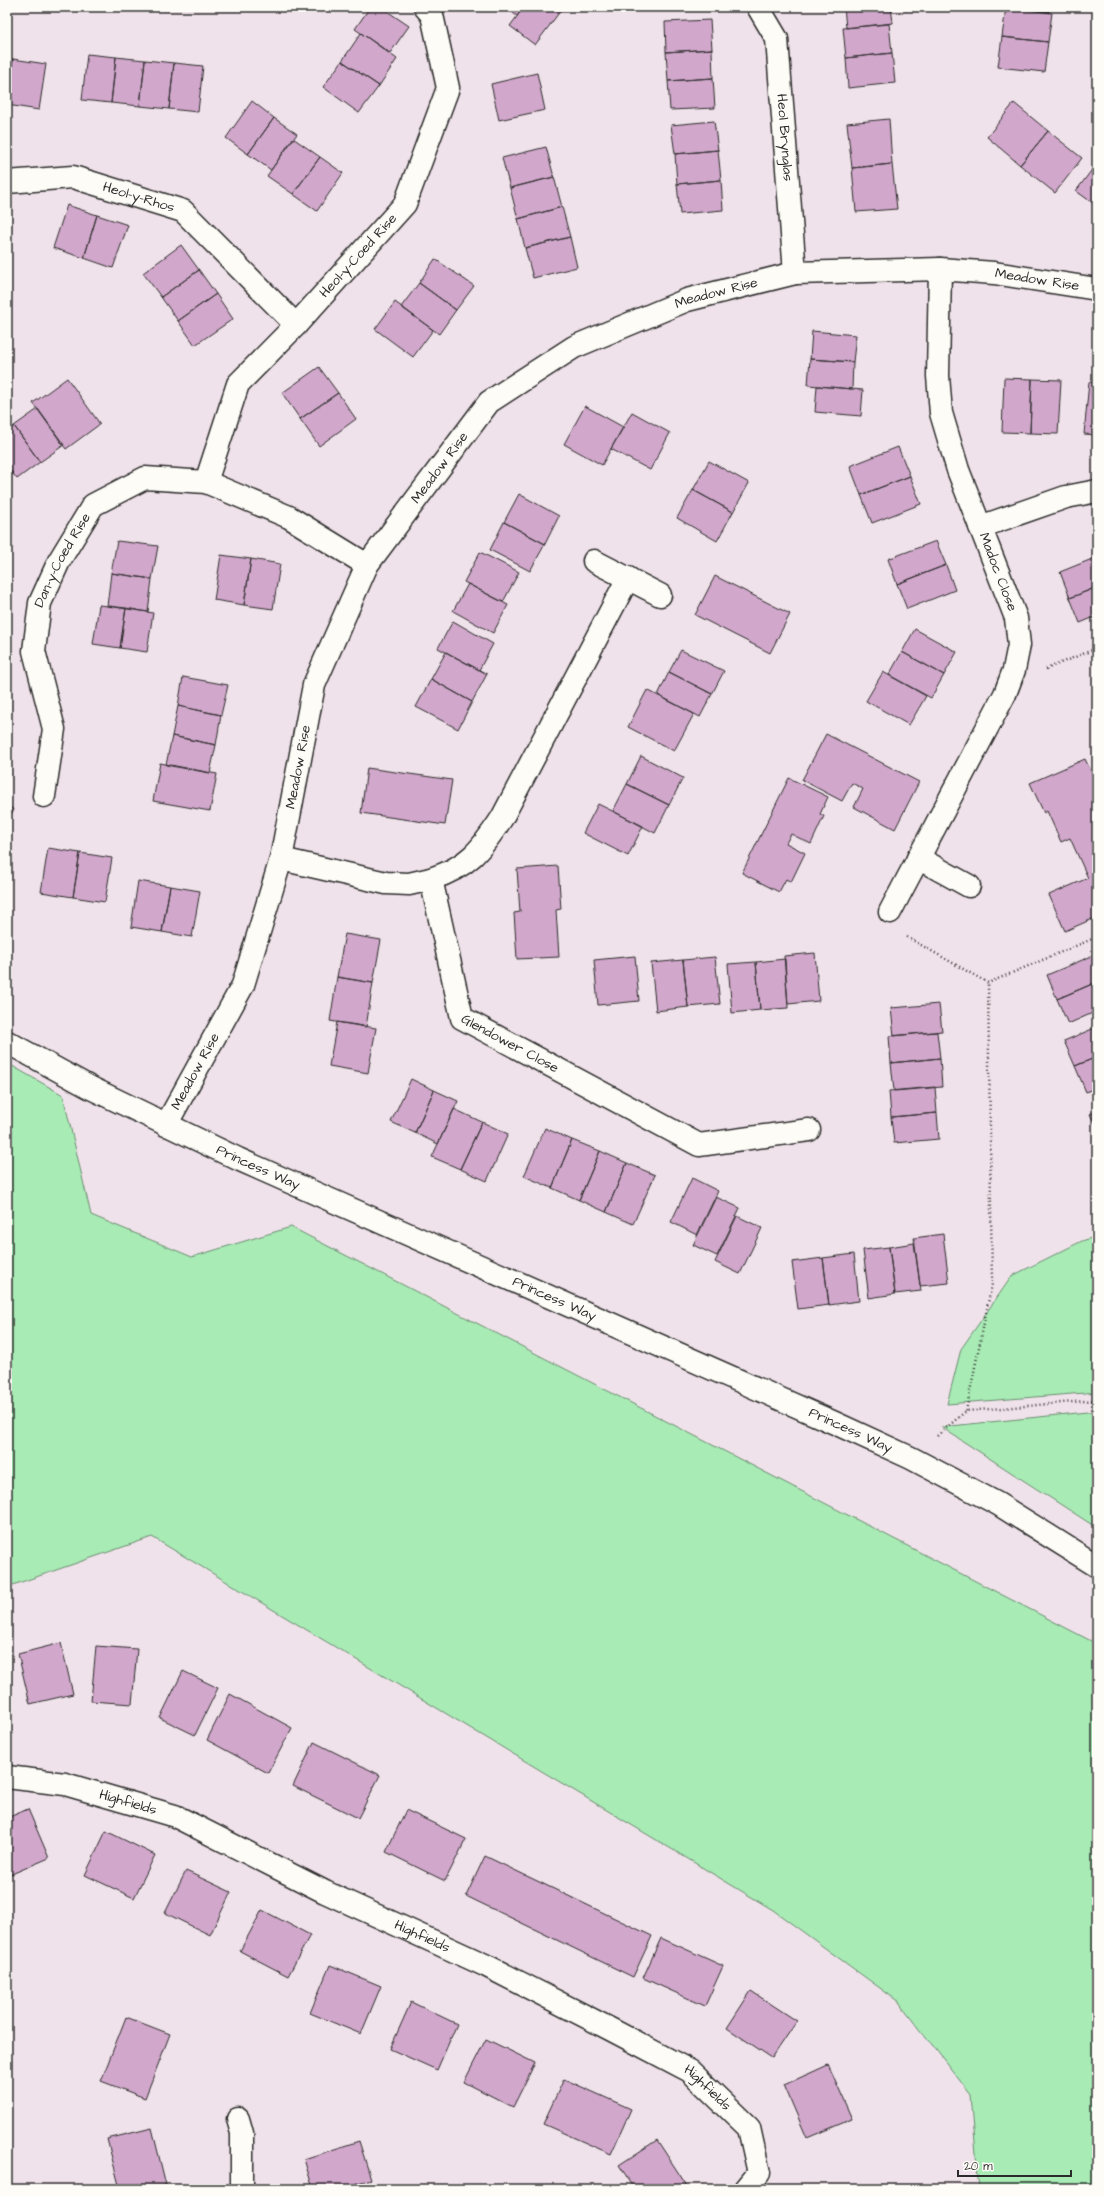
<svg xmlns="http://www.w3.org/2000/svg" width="1104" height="2196" font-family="'Architects Daughter',sans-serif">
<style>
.green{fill:#a8ebb5;stroke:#6a8b70}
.building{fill:#d1a7cb;stroke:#2b2b2b}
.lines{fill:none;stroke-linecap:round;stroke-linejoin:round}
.minor-casing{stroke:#2b2b2b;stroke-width:25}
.path{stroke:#2b2b2b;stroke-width:2.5;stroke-dasharray:1 3;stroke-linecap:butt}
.minor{stroke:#fdfcf7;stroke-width:22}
.labels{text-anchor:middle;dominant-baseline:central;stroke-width:4;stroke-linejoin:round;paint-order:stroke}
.street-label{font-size:14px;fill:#2b2b2b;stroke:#fdfcf7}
</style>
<rect width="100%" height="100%" fill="#f0e2ea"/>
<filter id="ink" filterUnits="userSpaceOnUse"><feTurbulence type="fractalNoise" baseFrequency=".025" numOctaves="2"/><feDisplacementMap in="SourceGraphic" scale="8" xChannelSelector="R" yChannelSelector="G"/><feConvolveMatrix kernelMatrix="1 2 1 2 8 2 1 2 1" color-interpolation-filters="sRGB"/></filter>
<g filter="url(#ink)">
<!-- green -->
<path class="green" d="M7,1063L63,1095L91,1215L192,1257L291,1227L1097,1644V2189H979L971,2095L899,2002L773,1910L152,1537L7,1587Z
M1097,1236V1392L947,1404L961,1349L1012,1276L1082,1241Z
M1097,1411V1528L941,1427Z"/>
<!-- building -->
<path class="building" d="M370,7H381L409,26L390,53L355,29Z
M505,7H524L517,16Z
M524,7H557L561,10L535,45L510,26Z
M844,7H891L893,23L846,28Z
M1006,7L1052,13L1048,42L1002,37Z
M1008,7H1049V12Z
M710,20L712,49L666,52L665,22Z
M889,24L892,53L846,58L843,28Z
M361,33L397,59L379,86L342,61Z
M1002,37L1048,42L1044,72L998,67Z
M712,49L713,78L668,81L666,52Z
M892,53L895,83L848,88L846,58Z
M87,54L116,57L111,103L82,100Z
M116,57L145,60L140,106L111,103Z
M7,58L13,59L7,102Z
M13,59L46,64L39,110L7,105Z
M145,60L174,63L169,109L140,106Z
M342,61L379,86L359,113L323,87Z
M174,63L203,66L198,112L169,109Z
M537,73L545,110L499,120L491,84Z
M713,78L715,108L670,110L668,81Z
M252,101L274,118L248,154L226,138Z
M1014,103L1048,131L1020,165L987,137Z
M274,118L297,134L271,170L248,154Z
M889,119L892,164L852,168L847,123Z
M714,121L718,150L675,154L671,125Z
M1048,131L1082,158L1055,193L1020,165Z
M293,138L320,157L293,194L267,176Z
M546,147L554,177L510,188L502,158Z
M718,150L721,180L677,184L675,154Z
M320,157L343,173L317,211L293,194Z
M1097,163V206L1076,191Z
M892,164L897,209L856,212L852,168Z
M554,177L562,207L518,219L510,188Z
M721,180L723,210L680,214L677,184Z
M67,205L97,215L84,258L53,248Z
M562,207L570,237L525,248L518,219Z
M97,215L128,225L113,268L84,258Z
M570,237L577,267L533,278L525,248Z
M181,245L199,270L161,297L143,273Z
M435,259L474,286L456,310L419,283Z
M199,270L216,294L178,321L161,297Z
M419,283L456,310L439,334L401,307Z
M216,294L233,319L195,345L178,321Z
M395,302L433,330L413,357L375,329Z
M812,331L856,335L853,362L810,359Z
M810,359L853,362L852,389L808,385Z
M319,367L338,393L300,419L282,393Z
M67,378L100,424L66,449L33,403Z
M1004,378L1032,379L1030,433L1002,432Z
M1032,379L1061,380L1058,434L1030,433Z
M1089,382L1097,383V435L1084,434Z
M817,386L863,390L861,416L815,412Z
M338,393L356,419L319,446L300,419Z
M585,406L623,427L602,465L564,444Z
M38,409L64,445L40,462L14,426Z
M632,412L670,433L650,470L611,449Z
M14,426L40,462L17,479L7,466V432Z
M898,447L910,476L861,495L850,466Z
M709,461L749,483L733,512L693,490Z
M7,466L13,474L7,478Z
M910,476L921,504L872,523L861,495Z
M693,490L733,512L717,541L677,518Z
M519,494L559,516L545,544L504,522Z
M504,522L545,544L530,571L490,550Z
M117,541L158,546L152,579L111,573Z
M936,541L946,565L897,584L888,559Z
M480,552L519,572L503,602L464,582Z
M221,555L251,559L244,605L214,600Z
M1097,557V587L1070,598L1060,572Z
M251,559L280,564L273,609L244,605Z
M946,565L955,590L907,609L897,584Z
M111,573L152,579L148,612L107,606Z
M715,576L790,614L770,653L695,615Z
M468,584L508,605L493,633L453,611Z
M1097,587V616L1080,623L1070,598Z
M99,605L126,608L120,648L93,644Z
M126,608L153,613L147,652L120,648Z
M453,621L493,644L479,670L438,648Z
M915,629L957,652L944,675L902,652Z
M681,650L724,671L712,694L669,672Z
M446,652L487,674L472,702L431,679Z
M902,652L944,675L931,698L889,675Z
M669,672L712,694L700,717L658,695Z
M883,672L926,696L909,725L866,701Z
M183,677L228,685L221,715L178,706Z
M431,679L472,702L458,729L416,707Z
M647,690L694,714L674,751L628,727Z
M178,706L221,715L216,745L172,736Z
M826,734L919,782L895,829L854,807L863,789L852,783L842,801L802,780Z
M172,736L216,745L210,773L166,765Z
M641,756L683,778L669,805L627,784Z
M1085,759L1097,784V917L1065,931L1049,895L1088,878L1070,838L1061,842L1047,811L1044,813L1030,783Z
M160,763L217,774L210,811L153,801Z
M367,768L452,780L445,825L361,813Z
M789,778L828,797L820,814L824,816L811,844L791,834L786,843L805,853L791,882L786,879L779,892L742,873Z
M627,784L669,805L655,833L613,811Z
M7,803L14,811L7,816Z
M598,804L643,826L628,856L583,833Z
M48,848L80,853L73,897L41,892Z
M80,853L112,858L105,902L73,897Z
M558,866L561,909L556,910L559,957L517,959L514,913L520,912L517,869Z
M138,881L170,886L162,932L131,927Z
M170,886L200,891L192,937L162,932Z
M345,934L381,940L373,983L337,977Z
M815,953L819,1001L788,1004L784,956Z
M1094,955L1097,962V982L1057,999L1047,975Z
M635,956L639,1001L598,1005L594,960Z
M715,957L720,1004L688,1007L683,960Z
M785,959L788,1008L760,1010L756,962Z
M683,960L688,1007L656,1011L651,963Z
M756,962L760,1010L732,1013L728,964Z
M337,977L373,983L366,1027L330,1021Z
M1097,982V1011L1068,1024L1057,999Z
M939,1004L942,1031L894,1036L891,1008Z
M337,1022L376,1028L368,1073L329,1066Z
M1097,1027V1057L1075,1066L1064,1041Z
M937,1032L940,1058L891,1063L889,1036Z
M1097,1057V1087L1086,1092L1075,1066Z
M940,1058L942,1087L894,1091L891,1063Z
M411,1079L434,1090L415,1133L391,1122Z
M935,1087L937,1113L891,1117L889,1091Z
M434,1090L458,1101L438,1144L415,1133Z
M454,1109L482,1122L460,1169L432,1157Z
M1097,1111V1128L1090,1114Z
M937,1113L939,1139L894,1143L891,1117Z
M482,1122L508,1134L487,1181L460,1169Z
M545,1128L572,1140L552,1188L524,1176Z
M572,1140L600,1151L579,1200L552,1188Z
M600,1151L627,1163L606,1212L579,1200Z
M627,1163L655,1175L633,1224L606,1212Z
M692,1178L718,1191L697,1235L671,1222Z
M716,1197L740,1208L717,1256L693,1245Z
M737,1216L762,1228L740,1274L715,1262Z
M943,1234L949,1283L920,1286L914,1238Z
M914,1243L921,1291L895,1294L889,1247Z
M889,1247L895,1294L869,1298L863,1250Z
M854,1254L859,1301L829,1305L823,1258Z
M823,1258L829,1305L798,1309L792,1262Z
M61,1643L73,1694L30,1704L18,1654Z
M96,1646L137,1649L132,1704L91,1701Z
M183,1671L218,1688L195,1735L160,1718Z
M230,1694L292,1728L268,1773L207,1740Z
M314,1742L380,1775L358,1818L293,1786Z
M28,1809L49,1858L7,1876V1818Z
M406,1810L466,1839L445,1881L386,1852Z
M106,1831L155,1855L134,1898L85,1875Z
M485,1856L652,1936L633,1977L466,1896Z
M186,1871L231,1892L210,1935L165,1913Z
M262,1910L310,1935L288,1976L240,1951Z
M661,1938L723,1966L705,2006L643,1978Z
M330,1965L381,1986L361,2034L310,2013Z
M751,1991L797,2021L772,2058L727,2028Z
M411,2002L457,2024L437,2070L390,2049Z
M126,2017L170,2034L145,2098L101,2081Z
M486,2039L535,2063L513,2107L464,2082Z
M828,2065L852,2119L807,2138L784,2085Z
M564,2079L631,2109L611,2154L543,2124Z
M152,2128L166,2185L150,2189H120L107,2139Z
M657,2140L689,2189H635L619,2165Z
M359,2141L371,2179L340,2189H313L304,2159Z"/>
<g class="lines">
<defs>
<g id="minor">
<path id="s1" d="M758,7L777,39L795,273"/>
<path id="s2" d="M7,182L73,177L183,211L296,325"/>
<path id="s3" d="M206,482L238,384L296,325L405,204L448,88L432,15L425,7"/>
<path d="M980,527L1066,497L1097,491"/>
<path d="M594,561L660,595"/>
<path id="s4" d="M44,796L54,729L34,651L40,603L59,561L93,505L145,478L206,482L289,517L367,565"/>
<path d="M918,858L969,886"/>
<path id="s5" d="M281,859L386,883L409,884L431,879L462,1018L699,1145L809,1130"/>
<path d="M431,879C468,867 481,850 502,818L628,578"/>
<path d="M890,912L1005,694L1014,670L1019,645L1016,618L958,470L941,413L938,376L940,269"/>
<path id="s6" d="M7,1042L91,1088L238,1159L837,1424L911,1458L998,1504L1097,1566"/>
<path id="s7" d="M166,1125L243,985L281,859L314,685L367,565L489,402L574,347L687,300L795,273L940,269L994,273L1097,289"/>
<path id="s8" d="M7,1777L65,1784L175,1816L325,1892L487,1966L610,2029L690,2071L749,2128L759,2173L746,2189"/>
<path d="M238,2119L242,2133V2189"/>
</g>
</defs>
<!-- minor casing -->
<use href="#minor" class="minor-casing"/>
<!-- path -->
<path class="path" d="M1046,669L1097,648
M907,937L988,983L1097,937
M966,1411L992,1284L988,983
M937,1436L966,1411L1097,1400"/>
<!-- minor -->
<use href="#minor" class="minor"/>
</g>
</g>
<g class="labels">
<!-- street labels -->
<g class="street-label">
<text stroke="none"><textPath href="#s1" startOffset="136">Heol Brynglas</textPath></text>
<text stroke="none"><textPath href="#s2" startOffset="135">Heol-y-Rhos</textPath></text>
<text stroke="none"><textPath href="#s3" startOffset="279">Heol-y-Coed Rise</textPath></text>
<text stroke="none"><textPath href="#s7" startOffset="1381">Meadow Rise</textPath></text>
<text stroke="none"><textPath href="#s7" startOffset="1057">Meadow Rise</textPath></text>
<text stroke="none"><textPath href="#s7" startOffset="721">Meadow Rise</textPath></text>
<text stroke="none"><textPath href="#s4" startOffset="245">Dan-y-Coed Rise</textPath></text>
<text transform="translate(998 572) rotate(69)">Madoc Close</text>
<text stroke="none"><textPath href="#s7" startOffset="385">Meadow Rise</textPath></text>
<text stroke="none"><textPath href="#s5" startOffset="350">Glendower Close</textPath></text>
<text stroke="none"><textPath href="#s7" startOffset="61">Meadow Rise</textPath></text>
<text stroke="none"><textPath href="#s6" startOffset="281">Princess Way</textPath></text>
<text stroke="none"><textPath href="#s6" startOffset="605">Princess Way</textPath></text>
<text stroke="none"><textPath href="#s6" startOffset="929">Princess Way</textPath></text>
<text stroke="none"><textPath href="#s8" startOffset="124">Highfields</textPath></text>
<text stroke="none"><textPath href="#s8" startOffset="448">Highfields</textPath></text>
<text stroke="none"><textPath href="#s8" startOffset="772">Highfields</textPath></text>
</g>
</g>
<!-- margin -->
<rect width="1104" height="2196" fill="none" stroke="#fdfcf7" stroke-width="24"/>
<rect x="12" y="12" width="1080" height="2172" fill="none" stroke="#2b2b2b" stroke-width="1.5" filter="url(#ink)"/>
<!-- scale -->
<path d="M958 2170v6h113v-6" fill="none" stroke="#2b2b2b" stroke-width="2"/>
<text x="964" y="2170" font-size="12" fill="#2b2b2b" stroke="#fdfcf7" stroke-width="3" paint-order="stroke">20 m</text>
</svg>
